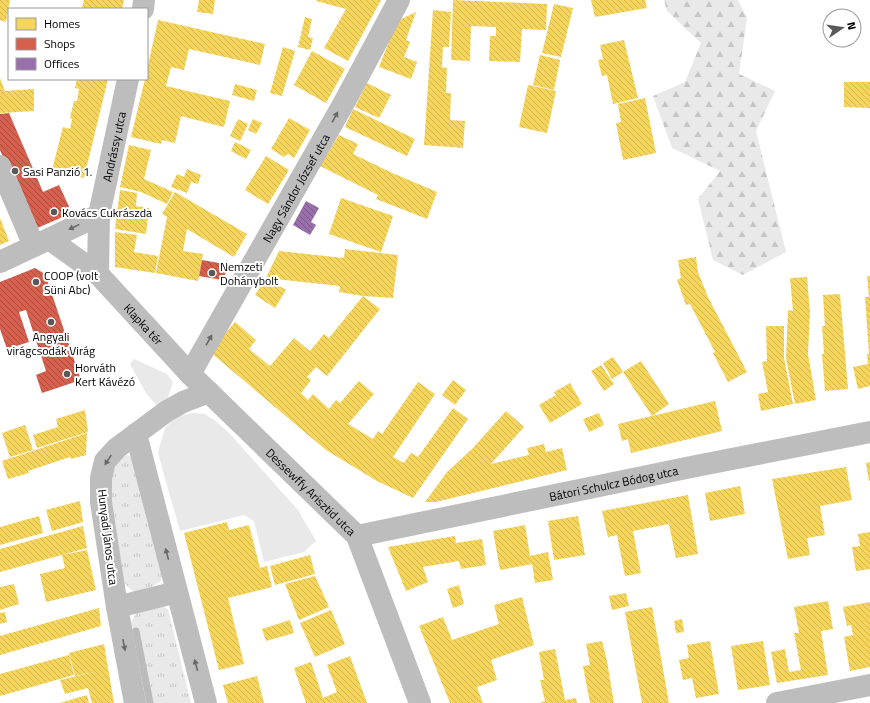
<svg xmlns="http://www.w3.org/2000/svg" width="870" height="703" font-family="'Titillium Web',sans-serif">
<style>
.green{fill:#e9e9e9}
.forest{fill:url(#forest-firs)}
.park{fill:url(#park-tufts)}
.homes{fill:url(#homes-back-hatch)}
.shops{fill:url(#shops-back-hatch)}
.offices{fill:url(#offices-back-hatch)}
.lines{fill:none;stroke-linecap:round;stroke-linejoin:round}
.stream{stroke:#bbb;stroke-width:7}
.street{stroke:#bdbdbd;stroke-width:22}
.oneway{fill:#686868}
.poi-dot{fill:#595959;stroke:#fff;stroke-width:1.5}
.labels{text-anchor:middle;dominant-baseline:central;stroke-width:4;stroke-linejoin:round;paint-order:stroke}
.street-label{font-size:12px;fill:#000;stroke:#fff}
.poi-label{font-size:12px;fill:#000;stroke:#fff;text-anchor:start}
</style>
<defs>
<pattern id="forest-firs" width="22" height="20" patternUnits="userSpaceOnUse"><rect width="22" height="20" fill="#e9e9e9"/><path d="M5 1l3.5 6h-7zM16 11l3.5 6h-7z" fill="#c6c6c6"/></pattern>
<pattern id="park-tufts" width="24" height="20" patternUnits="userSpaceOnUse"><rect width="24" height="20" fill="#e9e9e9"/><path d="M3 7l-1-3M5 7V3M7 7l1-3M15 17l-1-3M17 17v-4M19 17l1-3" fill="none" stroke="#c6c6c6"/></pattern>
<pattern id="homes-back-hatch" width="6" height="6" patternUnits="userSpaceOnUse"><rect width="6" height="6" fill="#f6d55c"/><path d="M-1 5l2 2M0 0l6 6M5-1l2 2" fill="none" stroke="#d1b54e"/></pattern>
<pattern id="shops-back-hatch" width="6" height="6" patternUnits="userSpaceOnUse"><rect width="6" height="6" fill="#d6604d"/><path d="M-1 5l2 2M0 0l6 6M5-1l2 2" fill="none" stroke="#ab4d3e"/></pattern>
<pattern id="offices-back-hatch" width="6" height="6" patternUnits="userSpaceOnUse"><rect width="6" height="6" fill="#9970ab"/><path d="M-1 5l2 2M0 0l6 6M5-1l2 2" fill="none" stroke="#7a5a89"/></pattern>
</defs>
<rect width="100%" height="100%" fill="#fff"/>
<!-- green -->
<path class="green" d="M134,359L167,374L173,382L167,400L157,406L146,393L130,364Z
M194,413L205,414L217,422L230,434L298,510L316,541L304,552L264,562L254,521L244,515L180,531L164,475L158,452L165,428L177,416Z"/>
<!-- forest -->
<path class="forest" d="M664,0H738L747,18L739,74L775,91L756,131L786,252L743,275L713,260L698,199L720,171L672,148L653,96L685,82L701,43L667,11Z"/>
<!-- park -->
<path class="park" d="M127,455L133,458L162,571L161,581L149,588L134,592L124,583L109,484L117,461Z
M160,605L168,609L191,703H145L130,624L137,611Z"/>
<!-- homes -->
<path class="homes" d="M0,0H10L6,22L0,20Z
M84,0H124L122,9H88L82,8Z
M199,0H215L213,14L197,12Z
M317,0H381L348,61L324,48L346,9L316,1Z
M453,0L547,4L546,30L522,29L520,62L489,61L490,36H496V27L471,26L470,61L451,60Z
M591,0H645L647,8L595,17Z
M554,4L573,8L561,57L542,53Z
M433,10L451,12L449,47H443L442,67L447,68L446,93H451L450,120L465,121L463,148L424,145Z
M416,12L406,40L410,42L404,57L417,62L411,79L379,67L397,21Z
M305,17L312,19L308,37L313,38L310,50L298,47Z
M158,20L265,44L260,65L189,49L184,70L171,67L166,86L230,101L224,127L181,116L175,143L162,140L161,144L131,137L145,79H147V70Z
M624,40L638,98L613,104L607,75L602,76L598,60L603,59L600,45Z
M283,47L295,51L282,96L270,93Z
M312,51L345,69L326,103L294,85Z
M540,55L560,60L554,90L533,85Z
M0,78L5,91L34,89V111L0,113Z
M77,79H108L84,178L52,170L63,127L70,129L72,119L70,118L74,101H77L79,89L75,88Z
M844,82H870V108L844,107Z
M367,83L391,95L379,118L355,107Z
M235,84L257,90L254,101L232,95Z
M528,85L556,91L547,133L519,127Z
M645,98L656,153L623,160L616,123L621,122L618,104Z
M353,109L415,139L407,156L345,127Z
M289,118L310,130L294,158L288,154L284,157L271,149Z
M238,119L248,124L240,141L230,136Z
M253,119L262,123L256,134L248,130Z
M339,135L358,144L353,154L390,172L437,192L427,219L376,199L378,195L320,166Z
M235,142L251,150L246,159L231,151Z
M129,145L151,150L144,179L173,192L167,204L141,192L120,187Z
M266,156L289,170L268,204L245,190Z
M187,169L201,175L198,184L191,182L187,193L171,187L177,174L184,177Z
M120,190L137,193L136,206L149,208L146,234L115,229Z
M175,192L247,234L234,257L187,229L183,251L203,254L198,281L156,273L167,217L162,214Z
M341,198L393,216L381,252L329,234Z
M0,218L9,241L0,245Z
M115,232L137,235L134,252L158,256L155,273L115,267Z
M345,249L398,255L393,298L363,296L339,292L340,286L266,278L279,251L344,258Z
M696,257L698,272L708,297L747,372L728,382L713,353L715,352L690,304L686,305L677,280L681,278L678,260Z
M867,276H870V386L858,389L853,367L868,364L867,354H869L865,297H869Z
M807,277L810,312L808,354L816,400L795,404L786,358L788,310L793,311L790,278Z
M266,278L286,290L275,308L255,295Z
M840,294L848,389L825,391L822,354H824L822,326H825L823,295Z
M363,296L380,309L327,376L316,367L307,377L311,380L301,393L308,400L313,394L329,409L336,400L340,403L359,381L374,394L348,424L373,439L378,431L382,434L418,382L435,394L393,457L404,463L411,453L418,457L453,408L468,419L413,498L377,481L326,450L210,352L235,322L256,340L249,349L270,366L294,338L310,351L324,334L329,338Z
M766,326H784V358L793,404L761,411L758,394L768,392L762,362L767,361Z
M613,357L623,372L612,379L603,363Z
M641,361L669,404L652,416L623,372Z
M601,365L614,384L604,391L591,371Z
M453,380L466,390L455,405L442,395Z
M570,383L582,404L550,423L539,405L556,395L554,392Z
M715,401L722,431L631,453L628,439L622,441L618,424Z
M85,410L88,432L37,448L33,435L58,427L56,419Z
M506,411L524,427L491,464L529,455L527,448L544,444L546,452L562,448L567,470L436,502H425L447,472L473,448Z
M599,413L604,425L589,432L583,419Z
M25,425L33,450L10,457L2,433Z
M87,433L86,455L71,459L70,457L28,471L29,473L8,479L2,461Z
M870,462V481H869L866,463Z
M846,467L852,500L820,506L825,535L807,538L810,555L788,559L772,479Z
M740,486L745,514L710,521L705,493Z
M688,495L698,554L676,558L669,524L633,531L641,573L625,576L617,535L608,537L602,511Z
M80,501L83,522L52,531L46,510Z
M39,516L43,533L0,545V527Z
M578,516L585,555L554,560L548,521Z
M227,522L229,530L249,525L260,568L267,566L272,587L228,598L244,664L219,670L184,533Z
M525,525L530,556L548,552L553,580L535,583L532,564L500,570L493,531Z
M83,526L87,548L0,572V549Z
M870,532V569L856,571L852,547L860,546L858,534Z
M455,536L456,543L482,539L486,565L461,569L459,561L423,567L428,582L406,591L388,547Z
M87,550L96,590L46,602L40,574L65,568L62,555Z
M310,555L315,574L275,585L270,566Z
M315,576L329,607L299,620L285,584Z
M14,584L19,604L0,610V587Z
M459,585L464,604L453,608L447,589Z
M626,593L629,606L612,610L609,596Z
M522,597L534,645L491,660L497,680L477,687L483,703H450L419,626L443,617L452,640L499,624L494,605Z
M828,601L833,629L821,631L828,675L777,683L771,652L785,649L789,672L801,670L794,633H799L794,607Z
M870,602V667L850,671L844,637L853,635L851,625L847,626L843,607Z
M652,607L669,703H642L625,612Z
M99,608L101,626L0,655V636Z
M331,610L345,644L315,657L300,623Z
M5,612L7,622L0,624V613Z
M682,619L684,632L676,633L674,621Z
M290,620L294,633L266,641L262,629Z
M602,641L607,661L614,703H590L583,666L590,665L586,644Z
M710,641L719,694L696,698L692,678L683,680L679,660L689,658L687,645Z
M763,641L770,685L738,690L731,646Z
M104,644L114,703H92L88,688L65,694L60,680L98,671L75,676L69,653Z
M555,649L565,700L576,698L577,703H541V702L545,701L540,680H544L539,652Z
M69,655L74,675L0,696V674Z
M350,656L367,703H306L294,668L311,662L323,698L337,692L327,665Z
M257,676L264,703H228L223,685Z
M87,695L89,703H60Z"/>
<!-- shops -->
<path class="shops" d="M9,113L43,192L59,185L72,213L35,229L0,150V114Z
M202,260L230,265L222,280L199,276Z
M35,268L45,274L81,380L42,393L36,375L46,371L26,310L19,312L29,342L7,349L0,329V282Z"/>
<!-- offices -->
<path class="offices" d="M306,201L319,208L311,222L316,225L310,235L293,225Z"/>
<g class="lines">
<!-- stream -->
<path class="stream" d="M136,631L150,703"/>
<!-- street -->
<g class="street">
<path d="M143,9L144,0"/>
<path d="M0,166L34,246"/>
<path id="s1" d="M49,239L98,274L190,374L357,536L420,703"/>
<path d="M0,262L49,239L99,215"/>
<path id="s2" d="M98,274L99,215L128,79"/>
<path id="s3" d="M190,374L345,101L399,0"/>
<path d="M136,434L206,703"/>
<path id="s4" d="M357,536L696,466L870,432"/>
<path d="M117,607L177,592"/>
<path d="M135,703L117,607L101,502V478L105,461L117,448L167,411L183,402L209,392"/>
<path d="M777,703L870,685"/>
</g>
</g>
<!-- one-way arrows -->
<defs><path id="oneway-solid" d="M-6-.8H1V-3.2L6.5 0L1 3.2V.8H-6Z"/></defs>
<g class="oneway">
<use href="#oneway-solid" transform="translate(335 117) rotate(-61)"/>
<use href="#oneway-solid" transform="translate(74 227) rotate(154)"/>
<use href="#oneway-solid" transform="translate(209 340) rotate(-61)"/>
<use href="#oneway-solid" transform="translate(108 460) rotate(123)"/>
<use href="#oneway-solid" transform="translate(167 554) rotate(-105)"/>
<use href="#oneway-solid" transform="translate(124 645) rotate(79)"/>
<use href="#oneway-solid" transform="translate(196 665) rotate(-105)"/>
</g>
<!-- markers -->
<g class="poi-dot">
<circle cx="15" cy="171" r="4"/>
<circle cx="54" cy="212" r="4"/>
<circle cx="212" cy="273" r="4"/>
<circle cx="36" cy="282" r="4"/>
<circle cx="51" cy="322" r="4"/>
<circle cx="67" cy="374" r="4"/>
</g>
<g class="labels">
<!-- street labels -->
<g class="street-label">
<text stroke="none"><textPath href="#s2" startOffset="129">Andrássy utca</textPath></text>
<text stroke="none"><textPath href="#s3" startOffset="214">Nagy Sándor József utca</textPath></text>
<text stroke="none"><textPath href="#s1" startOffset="128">Klapka tér</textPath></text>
<text stroke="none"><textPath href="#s4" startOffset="262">Bátori Schulcz Bódog utca</textPath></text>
<text stroke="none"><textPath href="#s1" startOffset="365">Dessewffy Arisztid utca</textPath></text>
<text transform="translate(108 537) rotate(83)">Hunyadi János utca</text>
</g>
<!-- poi labels -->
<g class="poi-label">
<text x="23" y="171">Sasi Panzió 1.</text>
<text x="62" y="212">Kovács Cukrászda</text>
<text x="220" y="266">Nemzeti<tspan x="220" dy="14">Dohánybolt</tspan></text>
<text x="44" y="275">COOP (volt<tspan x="44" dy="14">Süni Abc)</tspan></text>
<text x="51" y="336" text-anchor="middle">Angyali<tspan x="51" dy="14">virágcsodák Virág</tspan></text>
<text x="75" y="367">Horváth<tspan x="75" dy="14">Kert Kávézó</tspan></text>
</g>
</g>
<!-- legend -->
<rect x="8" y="8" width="140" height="72" fill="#ffffff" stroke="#999999"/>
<rect x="16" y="18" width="20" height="12" fill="#f6d55c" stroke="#999999"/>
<text x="44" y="28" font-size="12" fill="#000000">Homes</text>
<rect x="16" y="38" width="20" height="12" fill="#d6604d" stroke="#999999"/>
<text x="44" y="48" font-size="12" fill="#000000">Shops</text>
<rect x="16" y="58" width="20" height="12" fill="#9970ab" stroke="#999999"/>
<text x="44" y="68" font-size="12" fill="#000000">Offices</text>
<!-- north arrow -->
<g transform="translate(842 28) rotate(77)"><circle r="19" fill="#ffffff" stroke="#999999"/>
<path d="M0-3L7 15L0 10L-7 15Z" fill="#595959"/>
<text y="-6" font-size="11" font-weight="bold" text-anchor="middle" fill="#000000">N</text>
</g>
</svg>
